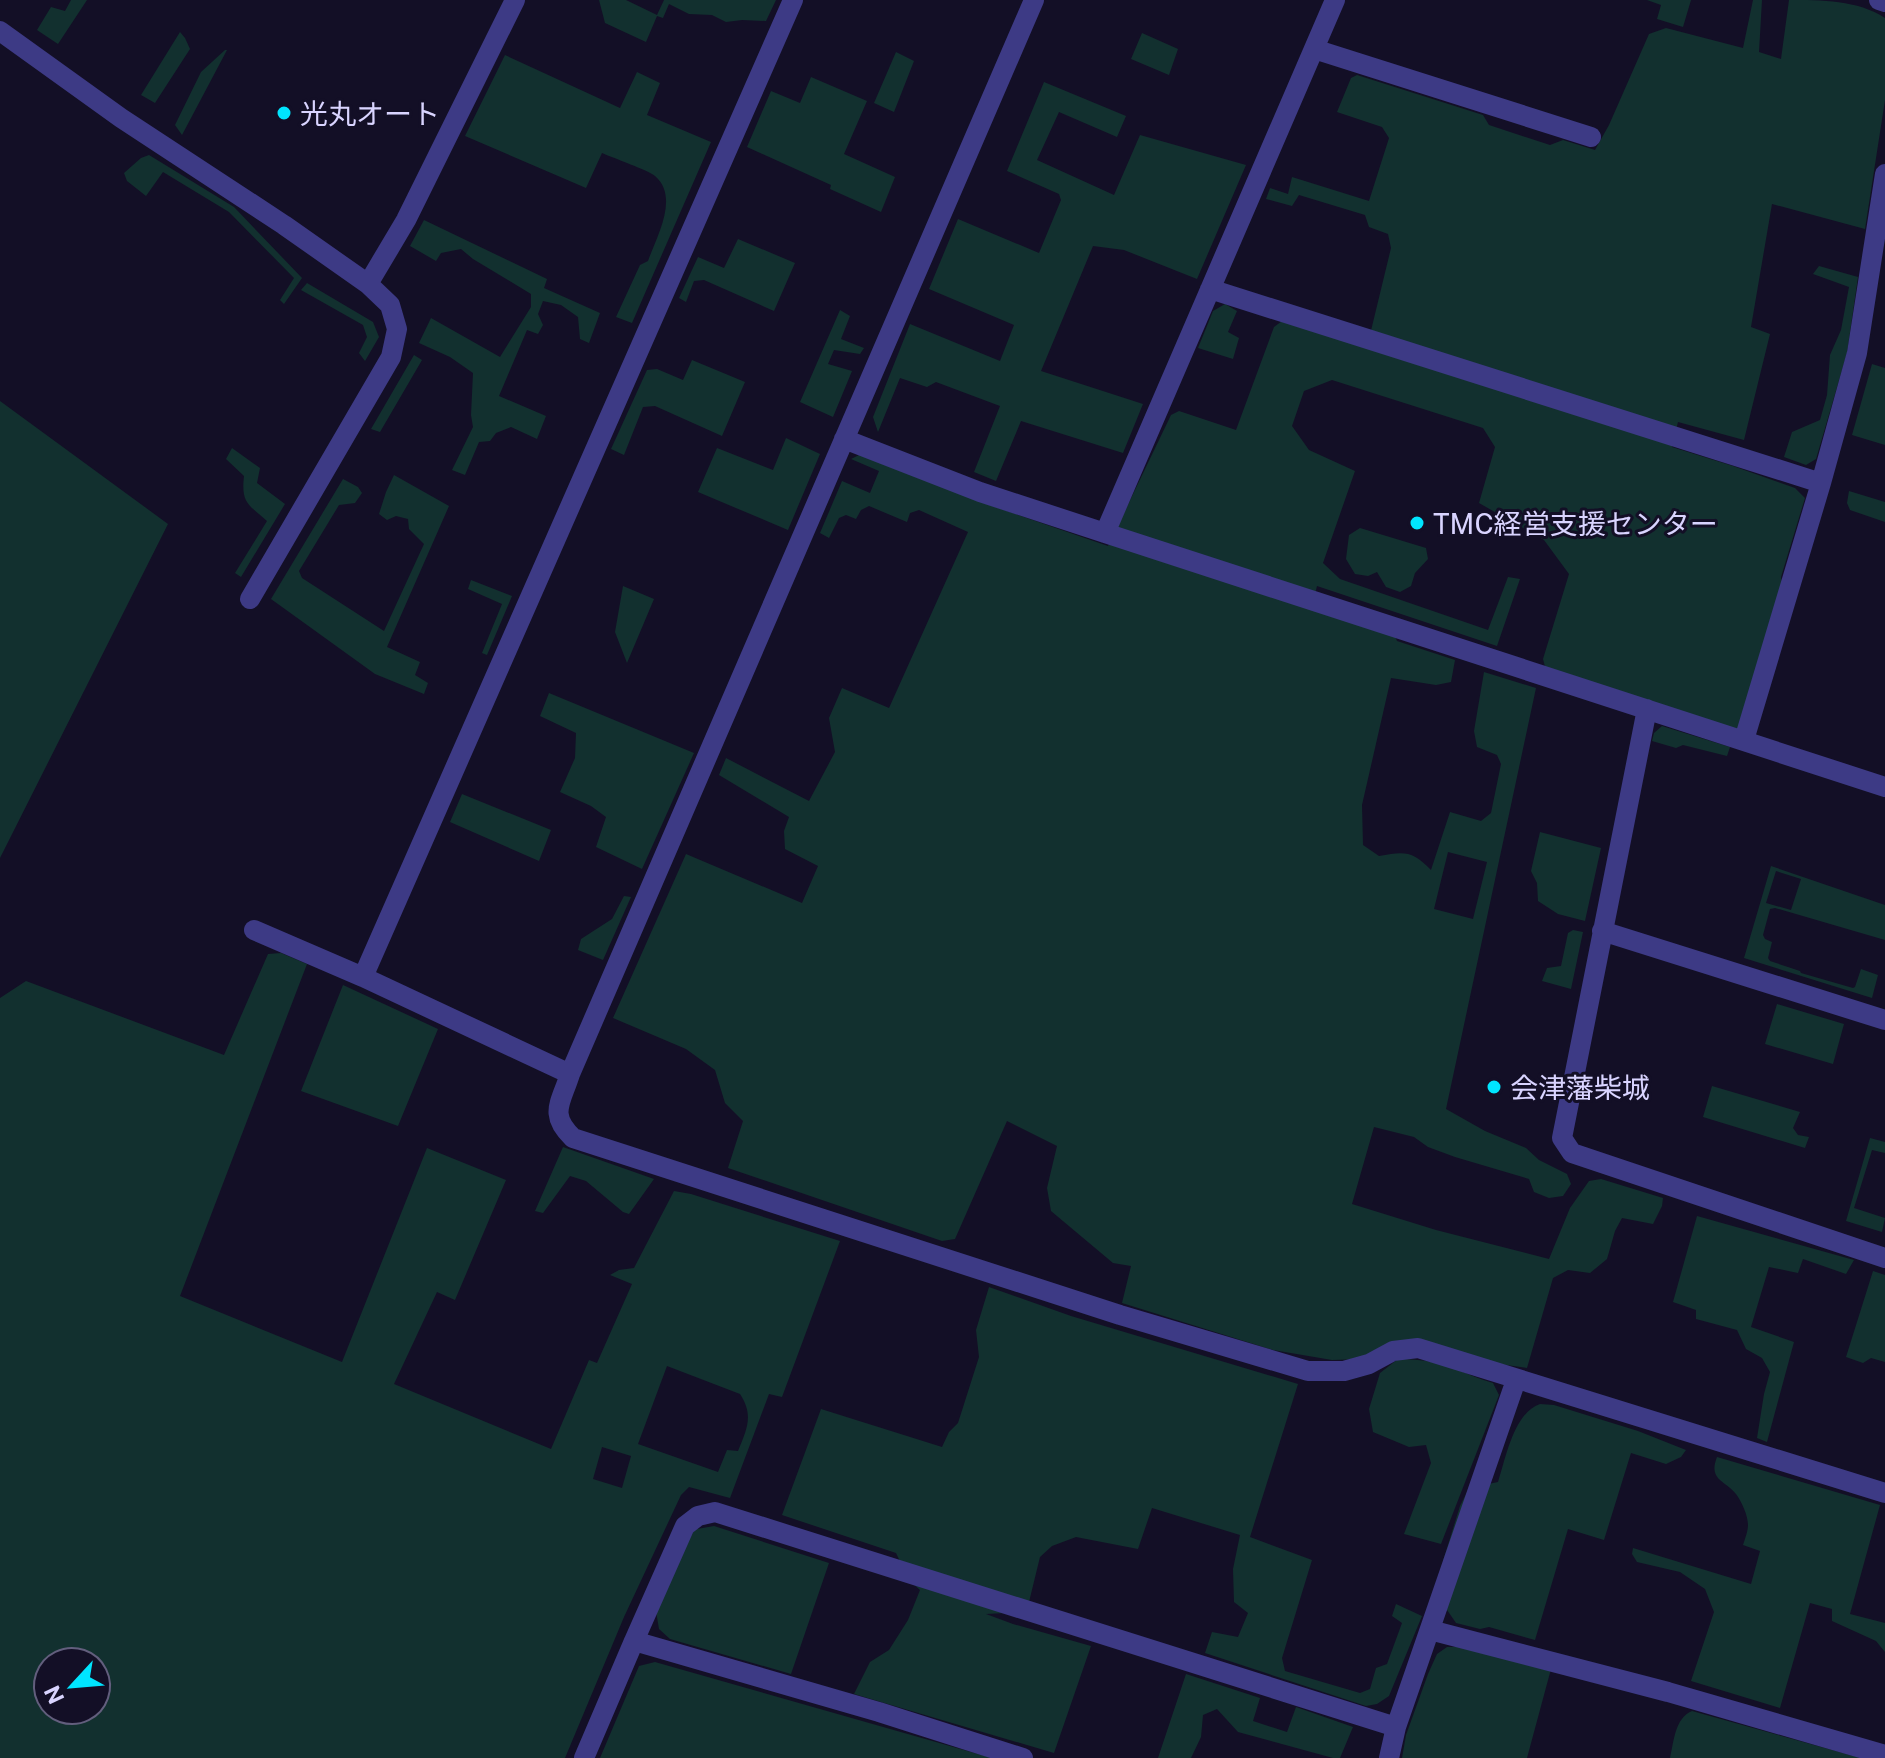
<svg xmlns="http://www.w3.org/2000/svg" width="1885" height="1758" font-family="'Public Sans','Noto Sans JP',sans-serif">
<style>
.green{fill:#12302f;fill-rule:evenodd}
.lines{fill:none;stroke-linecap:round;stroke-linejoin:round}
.minor{stroke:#3d3a85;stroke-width:20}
.poi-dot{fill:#00e5ff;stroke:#130f26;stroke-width:3}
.labels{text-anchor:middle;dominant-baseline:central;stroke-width:6;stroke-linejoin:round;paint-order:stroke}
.poi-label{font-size:28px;fill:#d9d4ff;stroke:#130f26;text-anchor:start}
</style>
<rect width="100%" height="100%" fill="#130f26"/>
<!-- green -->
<path class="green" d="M71,0H87L58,44L37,30L51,7L65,11Z
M599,0H626L657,15L664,0H776L766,21L742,20L726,22L712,15L689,14L669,4L663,18L657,16L646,42L605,23Z
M1647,0H1691L1683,27L1657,19L1661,5Z
M1753,0H1762L1759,52L1781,59L1789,0C1821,0 1858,0 1885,18V100L1865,229L1772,204L1751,327L1770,334L1744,440L1678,422L1672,447L1733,466L1795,488L1805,498L1781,577L1783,588L1741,733L1550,685L1543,659L1569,574L1544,540L1479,503L1495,447L1483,428L1332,380L1304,391L1292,426L1309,450L1355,471L1323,563L1340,579L1488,630L1508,577L1520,579L1497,646L1317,586L1313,603L1395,636L1397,641L1455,660L1451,682L1436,685L1391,678L1362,805L1363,845L1379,856C1405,851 1413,851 1431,870L1450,812L1481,821L1491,813L1501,764L1497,755L1477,747L1474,731L1484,672L1536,688L1446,1109L1485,1131L1526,1148L1539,1160L1567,1174L1571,1184L1563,1196L1549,1198L1534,1192L1529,1179L1455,1157L1428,1147L1414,1137L1374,1127L1352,1204L1436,1230L1549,1259L1570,1208L1589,1181L1601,1179L1663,1198L1662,1206L1653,1224L1622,1218L1615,1231L1607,1259L1590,1273L1568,1270L1553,1278L1527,1368L1485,1362L1409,1340L1363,1359L1332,1360L1273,1350L1122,1303L1131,1266L1113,1263L1051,1211L1047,1188L1057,1146L1007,1121L955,1239L942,1241L728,1168L743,1121L725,1103L715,1070L686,1049L613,1018L686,854L802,903L818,866L785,849L784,831L789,817L719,775L726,758L809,801L835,752L829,718L842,688L889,708L968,532L919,510L910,513L907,522L869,506L861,510L856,519L846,515L839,518L829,538L820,533L842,481L870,493L879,471L851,459L861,454L981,502L1108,546L1171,415L1179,411L1236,430L1274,327L1286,318L1368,343L1391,248L1388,234L1369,227L1365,215L1299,195L1292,206L1266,199L1270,188L1288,194L1292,177L1369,201L1389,138L1382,127L1337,112L1351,78L1357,75L1483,115L1489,125L1550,145L1563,140L1595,150L1609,125L1649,34L1666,28L1743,48ZM1448,852L1487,862L1473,919L1434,909Z
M180,32L185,38L190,49L155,103L141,95Z
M1142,33L1178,49L1169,75L1131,59Z
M225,50H227L182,135L175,125L201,72Z
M896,52L914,61L894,112L874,103Z
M505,55L620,108L637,72L660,83L647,115L711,142L632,323L616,317L640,265L648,261C656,238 680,197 655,176C648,170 613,158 602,153L586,188L465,136Z
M811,77L867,101L844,154L895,177L881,212L830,189L831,185L747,147L771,91L800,103Z
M1044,82L1126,116L1117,137L1059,112L1037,160L1114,195L1140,135L1246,165L1197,279L1124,250L1093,246L1041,371L1143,404L1123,453L1021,421L996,481L974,472L1000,406L936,382L927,387L900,378L878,432L873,417L910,324L1000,361L1014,325L929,289L958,219L1039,253L1061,200L1059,194L1007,171Z
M149,155L234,207L302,278L284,304L280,300L294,278L229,212L163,172L146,196L127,181L124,173L141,158Z
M424,220L547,279L544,288L600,313L589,343L580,339L578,317L561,305L543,301L538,314L543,325L538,334L527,330L499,396L546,416L537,439L511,427L496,433L490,441L479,442L465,475L452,470L473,427L471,415L473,373L450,357L419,343L431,318L500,357L531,307V294L473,259L461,249L441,253L436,261L410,246Z
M738,239L795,263L774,311L704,280L694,281L686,302L679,298L698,257L724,268Z
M1819,266L1858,277L1847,353L1816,459L1806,465L1784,457L1792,432L1820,420L1827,395L1830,355L1841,330L1849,287L1813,274Z
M307,283L373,322L379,337L365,361L359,353L367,337L363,325L301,290Z
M1225,304L1237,311L1228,332L1239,338L1233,359L1198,348L1213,311Z
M840,310L850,316L841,339L864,348L860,354L834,350L828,364L852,371L833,417L800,402Z
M414,355L422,360L380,432L371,429Z
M692,360L745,382L722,436L655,406L643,407L624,455L611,449L647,370L657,369L683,380Z
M1872,364L1885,368V445L1852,435Z
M0,401L168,524L0,858Z
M786,438L820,454L788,530L698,492L717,448L773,470Z
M232,448L260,468L257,483L285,504L241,577L235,573L267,521C248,504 241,503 244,476L226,459Z
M394,475L449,506L387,647L420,662L415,675L428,683L424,694L375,674L271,599L343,479L358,487L362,493L355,503L339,505L299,571L302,578L384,631L424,544L409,529L408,519L396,516L387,520L379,514L386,492Z
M1849,491L1885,502V522L1850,510L1847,503Z
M1360,528L1426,548L1428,559L1415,573L1411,586L1400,592L1386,587L1377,572L1368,576L1355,574L1346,559L1349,535Z
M471,580L512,596L487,655L482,653L502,604L468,589Z
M623,586L654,599L627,663L615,632Z
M549,693L694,753L642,869L596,847L606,817L591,806L560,792L575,758L576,733L540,716Z
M1662,726L1730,747L1727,756L1683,745L1676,748L1652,741L1654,733Z
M462,794L551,830L539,861L450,822Z
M1540,832L1601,848L1585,921L1558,914L1538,901L1537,883L1531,871Z
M1771,866L1885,905V940L1775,908L1770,909L1763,935L1765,939L1772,942L1768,958L1770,961L1800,971L1801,973L1853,988L1855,987L1861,969L1878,975L1872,998L1744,958ZM1776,871L1801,879L1791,910L1766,903Z
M624,896L631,897L603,960L578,950L581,939L612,919Z
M1573,930L1583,932L1571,989L1542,981L1547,968L1561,966L1568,933Z
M281,953L307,964L180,1296L342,1362L427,1148L506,1180L455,1300L437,1292L394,1384L551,1449L589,1360L597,1363L632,1284L610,1275L619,1270L634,1268L674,1191L691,1194L840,1241L782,1397L769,1394L730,1498L689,1487L681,1495L624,1617L565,1758H0V998L26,981L224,1055L268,954ZM667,1366L740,1394C754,1415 747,1429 738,1451L727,1450L718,1472L638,1444ZM602,1447L631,1456L622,1488L593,1479ZM48,1662H96V1710H48Z
M343,985L438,1029L398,1126L301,1091Z
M1777,1004L1844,1024L1833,1064L1765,1044Z
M1712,1086L1800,1112L1793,1128L1798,1135L1809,1137L1805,1148L1703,1117Z
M1870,1138L1885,1142V1153L1872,1150L1854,1208L1885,1218L1882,1232L1846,1221Z
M563,1147L654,1179L629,1214L623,1212L586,1181L570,1176L543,1213L535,1211Z
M1697,1216L1854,1260L1846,1274L1803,1259L1798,1273L1769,1267L1751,1327L1794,1342L1767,1442L1757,1438L1764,1394L1770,1372L1762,1358L1746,1349L1737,1330L1696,1319V1310L1673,1302Z
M1873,1271L1885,1275V1362L1871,1358L1863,1363L1846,1357Z
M989,1287L1071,1316L1298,1384L1250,1537L1312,1560L1282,1658L1285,1671L1360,1693L1370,1689L1376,1668L1387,1664L1402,1623L1392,1616L1396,1604L1422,1616L1389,1696L1377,1704L1366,1706L1205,1653L1212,1632L1238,1637L1248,1613L1234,1602L1233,1569L1240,1535L1152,1508L1138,1549L1076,1537L1052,1546L1040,1557L1029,1602L1005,1613L986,1614L1013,1624L1091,1646L1054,1753L854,1694L870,1662L889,1650L908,1620L920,1590L909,1580L896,1553L782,1515L821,1409L942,1447L949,1432L958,1423L979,1357L976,1330Z
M1398,1359C1416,1359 1433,1361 1450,1367C1465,1372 1478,1379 1493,1383L1499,1395L1441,1544L1404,1534L1431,1463L1426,1445L1409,1447L1373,1432L1369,1409L1380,1373Z
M1540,1404L1554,1405L1638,1431L1686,1450L1681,1457L1666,1464L1631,1453L1604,1540L1568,1529L1535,1640L1489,1627L1480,1629L1456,1623L1445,1607L1443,1561L1460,1506L1469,1488L1498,1482C1506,1457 1514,1413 1540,1404Z
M1717,1457L1880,1505L1850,1614L1885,1623V1652L1876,1641L1832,1621V1609L1810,1603L1780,1708L1691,1681L1714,1612L1705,1589L1680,1572L1637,1562L1632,1554L1633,1548L1751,1584L1760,1551L1743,1545C1745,1539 1748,1531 1748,1525C1748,1516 1742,1502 1736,1494C1725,1480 1708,1480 1717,1457Z
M714,1526L829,1563L791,1674L670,1639L659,1629L656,1611L687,1537L697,1529Z
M1447,1647H1462L1551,1669L1527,1758H1402L1406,1735L1428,1674L1437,1654Z
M655,1662L992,1758H600L639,1666Z
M1186,1674L1260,1698L1253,1721L1287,1732L1296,1707L1353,1727L1340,1758H1333L1238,1732L1217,1709L1203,1715L1201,1737L1191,1758H1158Z
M1692,1711L1861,1758H1670C1674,1741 1675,1718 1692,1711Z"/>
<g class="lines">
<!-- minor -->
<path class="minor" d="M1034,0L570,1074C561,1103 548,1114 573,1138L1120,1315L1308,1371H1344L1369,1364L1393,1351L1418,1348L1885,1493
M1335,0L1105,533L1885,787
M1879,0L1885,2
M0,31L121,118L284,225L368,284L390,305L397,329L391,357L250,599
M1314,49L1591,137
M368,284L406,220L515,0
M1210,289L1821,483
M844,439L980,492L1105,533
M1647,709L1562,1138L1572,1153L1885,1258
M1744,740L1821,483L1857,353L1885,174
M254,930L363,977
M1602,931L1885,1020
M570,1074L363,977L793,0
M1430,1630L1668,1692L1885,1755
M634,1641L685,1526L698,1516L715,1512L1396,1727
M584,1758L634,1641L879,1712L1023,1758
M1389,1758L1396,1727L1516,1380"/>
</g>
<!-- markers -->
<g class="poi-dot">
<circle cx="284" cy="113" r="8"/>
<circle cx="1417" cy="523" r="8"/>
<circle cx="1494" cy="1087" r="8"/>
</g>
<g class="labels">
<!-- poi labels -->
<g class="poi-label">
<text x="300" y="113">光丸オート</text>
<text x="1433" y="523">TMC経営支援センター</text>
<text x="1510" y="1087">会津藩柴城</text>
</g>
</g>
<!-- north arrow -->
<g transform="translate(72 1686) rotate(244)"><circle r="38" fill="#130f26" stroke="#625e7d" stroke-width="2"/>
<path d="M0-6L14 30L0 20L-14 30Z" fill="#00e5ff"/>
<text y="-12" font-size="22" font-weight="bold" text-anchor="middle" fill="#d9d4ff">N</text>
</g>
</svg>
